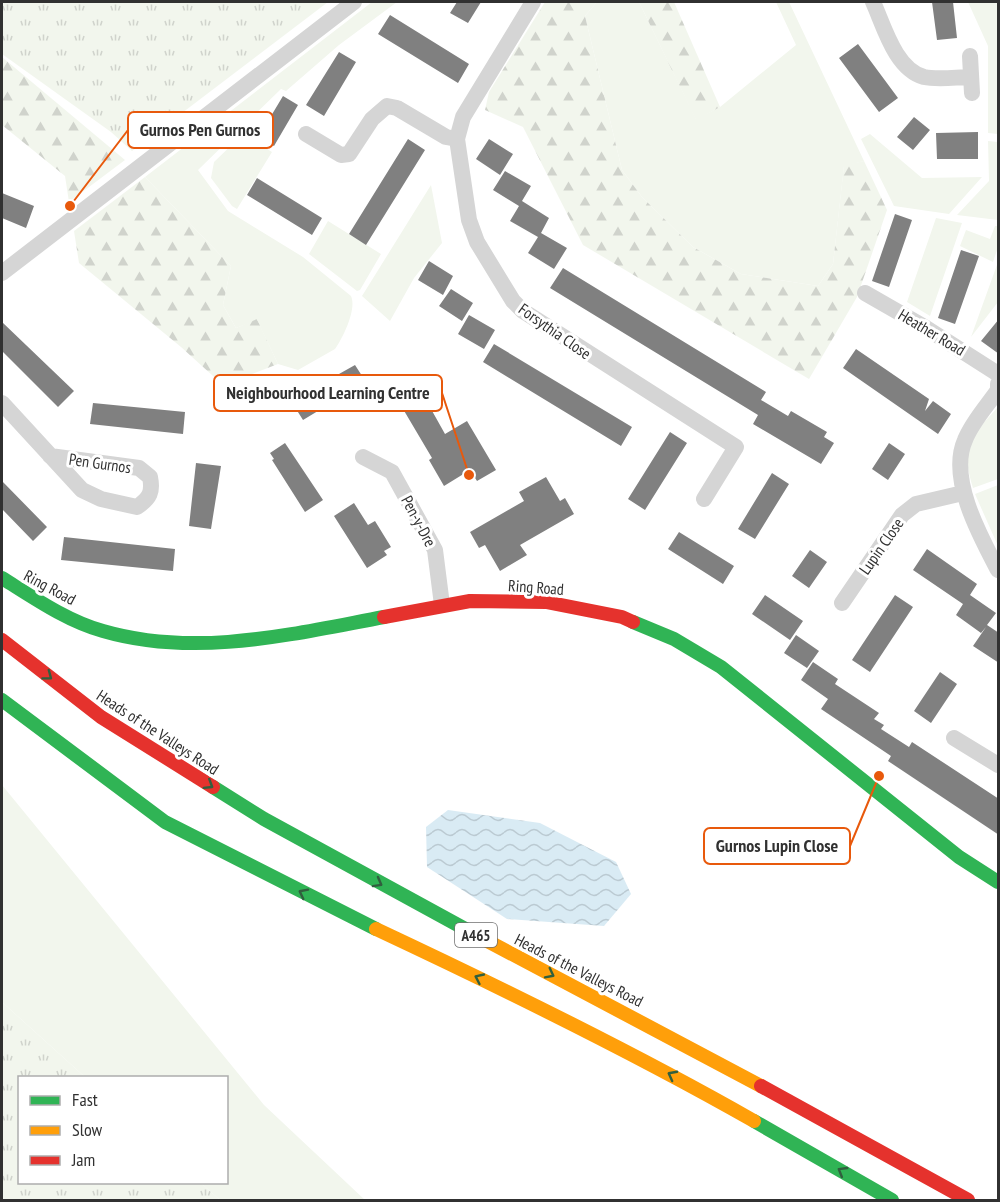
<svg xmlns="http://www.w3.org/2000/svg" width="1000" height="1202" font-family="'PT Sans Narrow',sans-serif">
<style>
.green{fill:#f2f6ed}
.forest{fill:url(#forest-firs)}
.park{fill:url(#park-tufts)}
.water{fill:url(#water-waves)}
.building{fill:#808080}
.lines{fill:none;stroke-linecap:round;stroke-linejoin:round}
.street{stroke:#d5d5d5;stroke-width:16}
.fast{stroke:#30b455;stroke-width:14}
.slow{stroke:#ff9f0a;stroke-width:14}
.jam{stroke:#e5322d;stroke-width:14}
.oneway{stroke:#315f3e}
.labels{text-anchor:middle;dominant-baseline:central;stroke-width:6;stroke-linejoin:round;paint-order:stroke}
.shield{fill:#fff;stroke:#6f6f6f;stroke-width:1.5}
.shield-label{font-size:15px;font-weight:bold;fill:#313131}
.street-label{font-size:16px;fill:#313131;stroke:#fff}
.leader{fill:none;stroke:#e8590c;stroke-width:2}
.callout-dot{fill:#e8590c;stroke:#fff;stroke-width:2}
.callout{fill:#fff;stroke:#e8590c;stroke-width:2}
.callout-label{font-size:18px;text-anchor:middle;font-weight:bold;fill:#313131}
</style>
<defs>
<pattern id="forest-firs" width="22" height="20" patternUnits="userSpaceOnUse" patternTransform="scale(1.5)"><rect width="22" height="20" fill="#f2f6ed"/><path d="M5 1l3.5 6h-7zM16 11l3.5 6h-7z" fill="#d0d3cc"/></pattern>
<pattern id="park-tufts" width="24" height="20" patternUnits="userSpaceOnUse" patternTransform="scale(1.5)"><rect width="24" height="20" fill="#f2f6ed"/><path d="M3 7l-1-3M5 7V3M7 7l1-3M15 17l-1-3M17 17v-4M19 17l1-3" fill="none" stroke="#d0d3cc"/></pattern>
<pattern id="water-waves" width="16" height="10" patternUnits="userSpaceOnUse" patternTransform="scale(1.5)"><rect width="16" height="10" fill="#d9ebf4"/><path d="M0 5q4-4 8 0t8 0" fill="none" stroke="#bbcad2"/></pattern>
</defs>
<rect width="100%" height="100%" fill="#fff"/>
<!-- green -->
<path class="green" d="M372,2H397L339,45L286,91L281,89L198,170L228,211L303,257L351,296C357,309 343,338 335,349L298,370L278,364L257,320L236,328L223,305L231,266L145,177Z
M597,2H639L696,119L720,107L796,45L776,2H789L864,161L844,166L833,264L818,286L741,274L693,247L642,197L622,170L585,16Z
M968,2H998V134L988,133V46Z
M243,134L272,152L237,209L232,206L211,178L214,162Z
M870,134L922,178L982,177L949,214L894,206L861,139Z
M988,141L998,142V220L957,215L989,181Z
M431,185L442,243L414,278L390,321L362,296Z
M936,218L962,223L930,316L907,302Z
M328,221L381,254L360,290L357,291L309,254Z
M995,226H998V247L993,262L960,246L966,230L990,239Z
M998,262V302L971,337Z
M998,407V479L973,488C960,446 970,438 998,407Z
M998,485V546L975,494Z
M2,785L264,1105L365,1200H220L201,1183L226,1182V1078L85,1077L2,1002Z"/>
<!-- forest -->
<path class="forest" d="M545,2H597L585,16L622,170L642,197L693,247L741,274L818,286L833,264L844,165L864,161L887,210L857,297L809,379L583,245L523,127L485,110L489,92Z
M639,2H674L720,107L696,120Z
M2,57L125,160L69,202L65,176L2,125Z
M145,177L231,266L223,305L236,328L257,319L278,364L223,385L181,347L79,263L74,231Z"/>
<!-- park -->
<path class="park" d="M2,2H328L132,151L111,132L2,54Z
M2,1002L85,1077L20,1078V1182L201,1183L220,1200H2Z"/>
<!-- water -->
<path class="water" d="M448,810L540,823L616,862L631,894L604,926L507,919L427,867L426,827Z"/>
<!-- building -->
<path class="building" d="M457,2H481L468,23L450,13Z
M932,2H953L957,38L937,40Z
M390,15L469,64L458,83L378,34Z
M858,44L898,98L879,112L839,58Z
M339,52L356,62L324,116L306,105Z
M283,96L298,105L274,146L259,136Z
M914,117L930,130L913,150L897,137Z
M978,132V159H937L936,133Z
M408,139L425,150L366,245L349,234Z
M489,139L513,154L500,175L476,159Z
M505,171L531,186L522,201L549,218L541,233L567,248L554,269L528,253L538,237L510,221L519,206L493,190Z
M257,178L322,218L312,235L247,195Z
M2,193L34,206L26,228L2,218Z
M895,214L912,220L889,287L872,281Z
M961,250L979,256L955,324L938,318Z
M429,261L453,276L443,295L418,280Z
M563,268L766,392L761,400L788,416L791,411L827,432L824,437L834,443L821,464L753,424L758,415L550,288Z
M451,289L473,303L462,321L439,306Z
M469,315L495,330L484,349L458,334Z
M999,319V354L981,341Z
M2,322L74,391L58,407L2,351Z
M494,344L632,427L621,446L483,362Z
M856,349L929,399L925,411L933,401L951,414L938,434L843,368Z
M355,365L366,382L303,420L291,401Z
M412,375L445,434L467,421L496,470L477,481L470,470L444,486L429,460L432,458L390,387Z
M93,403L185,412L183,434L90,424Z
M670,432L687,443L645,510L628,499Z
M285,443L323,500L305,512L272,460L274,459L270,453Z
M889,443L905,454L888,480L872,469Z
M196,463L221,466L211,529L189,526Z
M772,473L789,484L755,539L738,529Z
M546,477L560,501L565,498L574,514L520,545L527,555L500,571L485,545L479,548L470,532L524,501L519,492Z
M2,481L47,527L33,541L2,509Z
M354,503L368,525L375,521L391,547L384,551L387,555L367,568L334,516Z
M679,532L734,566L723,584L668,549Z
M64,537L175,549L173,571L61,560Z
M927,549L977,584L970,595L996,613L987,625L999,633V663L973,646L986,627L981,633L956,615L963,604L913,570Z
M810,550L827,562L809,588L792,576Z
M765,595L803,621L790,640L752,614Z
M895,595L913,607L870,672L852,660Z
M796,635L819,651L807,668L784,653Z
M813,662L838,679L835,684L879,713L874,719L884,725L881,729L909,747L912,742L999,799V835L888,761L891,756L821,709L828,699L801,680Z
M940,672L957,684L931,723L914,711Z"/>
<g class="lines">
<!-- street -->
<path class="street" d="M533,2L463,117L457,139L469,220L477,242L513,301L523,311L736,447L704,499
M873,2C884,26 895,69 924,77C938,80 957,77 971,77
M970,56L972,93
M306,134L341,155L349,154L372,119L387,106L397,108L446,137L457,139
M2,273L354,2
M865,293L926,328L998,374
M998,384V390C987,406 972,422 965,440C948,478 980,536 998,570
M2,403L82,490L101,499L137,507C150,498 153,492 150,477L139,468L50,456
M363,457L392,472L435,550L442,605
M842,603L902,515L916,504L963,493
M954,738L998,765"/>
<!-- fast -->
<path class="fast" d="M2,578C34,598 67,621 103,631C196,658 292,634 384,617
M633,622L674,639L721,667L959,857L998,882
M2,700L165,822L376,929
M213,787L264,819L478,936
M754,1121L892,1200"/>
<!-- slow -->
<path class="slow" d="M376,929C504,989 631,1051 754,1121
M478,936L761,1086"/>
<!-- jam -->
<path class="jam" d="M384,617L470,601L546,602L622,617L633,622
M2,640L101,717L213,787
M761,1086L968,1200"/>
</g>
<!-- one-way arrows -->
<defs><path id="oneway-chevron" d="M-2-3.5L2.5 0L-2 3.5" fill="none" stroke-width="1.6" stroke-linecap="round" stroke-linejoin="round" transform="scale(1.5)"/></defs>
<g class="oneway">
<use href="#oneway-chevron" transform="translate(48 676) rotate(37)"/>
<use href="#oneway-chevron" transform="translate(209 785) rotate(32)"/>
<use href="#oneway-chevron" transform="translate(378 883) rotate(29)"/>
<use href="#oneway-chevron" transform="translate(303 893) rotate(-153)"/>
<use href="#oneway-chevron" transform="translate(550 974) rotate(27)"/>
<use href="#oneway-chevron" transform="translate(479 978) rotate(-155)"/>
<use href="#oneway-chevron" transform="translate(672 1075) rotate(-152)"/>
<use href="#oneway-chevron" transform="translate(842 1171) rotate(-149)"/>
</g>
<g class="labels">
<!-- shield labels -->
<rect class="shield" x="455" y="923" width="42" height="24" rx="4.5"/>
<g class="shield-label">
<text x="476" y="935">A465</text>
</g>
<!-- street labels -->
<g class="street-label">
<text transform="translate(555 331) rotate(35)">Forsythia Close</text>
<text transform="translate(932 332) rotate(31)">Heather Road</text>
<text transform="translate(100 463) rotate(8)">Pen Gurnos</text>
<text transform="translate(419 521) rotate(62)">Pen-y-Dre</text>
<text transform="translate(881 546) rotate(-55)">Lupin Close</text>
<text transform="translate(50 587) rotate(28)">Ring Road</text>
<text transform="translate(536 587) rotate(4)">Ring Road</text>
<text transform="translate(158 732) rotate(33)">Heads of the Valleys Road</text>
<text transform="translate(579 970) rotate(27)">Heads of the Valleys Road</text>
</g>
</g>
<!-- callouts -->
<path class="leader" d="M70 206L128 130M469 475L442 393M879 776L850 846"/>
<g class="callout-dot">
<circle cx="70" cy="206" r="6"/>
<circle cx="469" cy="475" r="6"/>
<circle cx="879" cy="776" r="6"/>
</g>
<g class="callout">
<rect x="128" y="112" width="145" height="36" rx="6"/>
<rect x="214" y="375" width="228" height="36" rx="6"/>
<rect x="704" y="828" width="146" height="36" rx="6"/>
</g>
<g class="callout-label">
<text x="200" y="136">Gurnos Pen Gurnos</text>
<text x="328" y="399">Neighbourhood Learning Centre</text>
<text x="777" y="852">Gurnos Lupin Close</text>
</g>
<!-- border -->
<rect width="1000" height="1202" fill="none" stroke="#313131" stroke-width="6"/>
<!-- legend -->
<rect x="18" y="1076" width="210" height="108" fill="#ffffff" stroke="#adadad" stroke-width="1.5"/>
<rect x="30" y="1096" width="30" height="9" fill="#30b455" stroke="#adadad" stroke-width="1.5"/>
<text x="72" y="1106" font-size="18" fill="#313131">Fast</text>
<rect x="30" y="1126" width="30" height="9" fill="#ff9f0a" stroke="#adadad" stroke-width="1.5"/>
<text x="72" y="1136" font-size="18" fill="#313131">Slow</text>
<rect x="30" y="1156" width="30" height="9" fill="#e5322d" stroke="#adadad" stroke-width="1.5"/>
<text x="72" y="1166" font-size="18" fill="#313131">Jam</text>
</svg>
